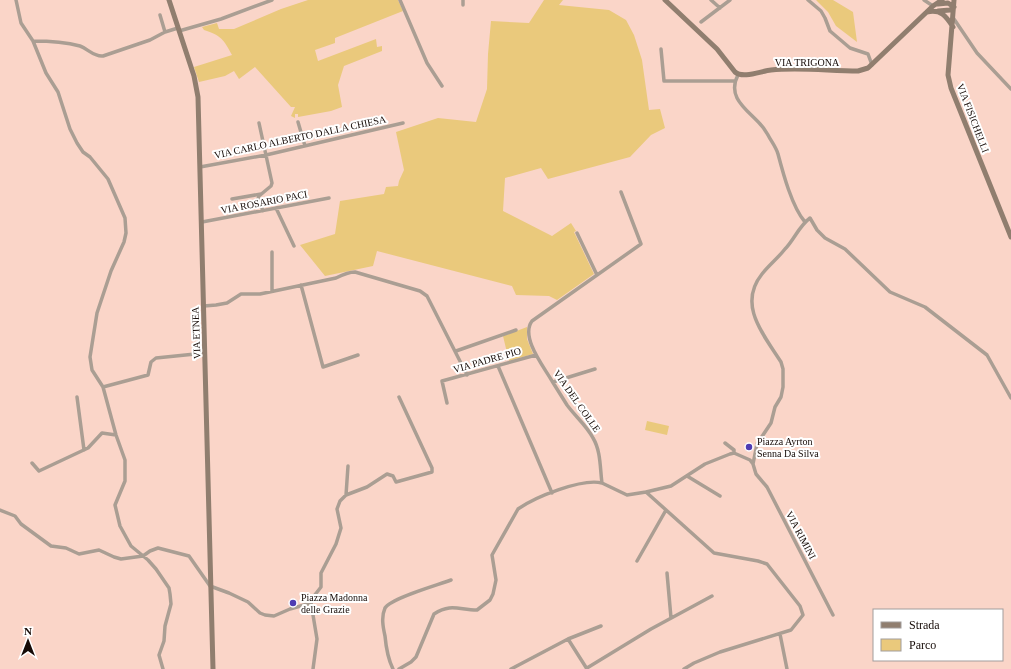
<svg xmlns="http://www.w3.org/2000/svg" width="1011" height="669" font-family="'Times New Roman',serif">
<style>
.green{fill:#eac97c}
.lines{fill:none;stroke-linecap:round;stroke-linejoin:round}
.street{stroke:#aa9e93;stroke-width:3.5}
.secondary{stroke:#907e6f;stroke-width:5}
.poi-dot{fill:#4f3cb3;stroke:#fff;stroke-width:1.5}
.labels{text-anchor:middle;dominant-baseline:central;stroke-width:4;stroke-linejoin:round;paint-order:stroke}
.street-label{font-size:10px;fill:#160b07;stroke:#fff}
.poi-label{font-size:10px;fill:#160b07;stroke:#fff;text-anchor:start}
</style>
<rect width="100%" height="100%" fill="#fad5c8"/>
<!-- green -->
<path class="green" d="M308,0H398L403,11L335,38V43L315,50L318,61L376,39L377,47L382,46V51L344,66L338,85L342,107L331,111L298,117V114H295V118L291,116L295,107H291L255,67L239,79L234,71L225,76L199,82L194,67L232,55C224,40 221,35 204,30L202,27L217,23L219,29H234L281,9Z
M544,0H563L559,5L609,10L626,20L634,35L642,60L649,110L660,109L665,128L651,135L630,157L548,179L541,168L505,178L503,211L552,236L571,223L576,231L574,232L594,274L557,300L549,296L516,295L512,286L377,251L373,266L325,276L300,245L335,234L340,201L384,194L386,187L398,186L399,181L404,170L396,132L438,118L476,122L487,89L488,54L491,21L529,23Z
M816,0H833L853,12L857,42L836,26L828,12Z
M527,327V339L533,354L509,361L503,336Z
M647,421L669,426L667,435L645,430Z"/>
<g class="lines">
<!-- street -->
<path class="street" d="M16,0L21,23L33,41L46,73L58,92L70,129L77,143L83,152L90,157L108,179L125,218L126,233L124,242L111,271L97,313L90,357L92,370L103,387L116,435L125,460V481L115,505L120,526L131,546L148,560L156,569L169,588L170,594L171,604L165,626L164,641L159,655L163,669
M400,0L427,63L442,86
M463,0V5
M711,0L720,8
M808,0L821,11L825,18L830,31L850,48L868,54L872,65
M924,0L933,6
M160,15L165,32
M954,19L977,53L1011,89
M701,22L730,0
M179,31L221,19L272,0
M33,41C48,41 65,42 80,46C88,49 94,57 103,56L150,40L165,32L178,28
M661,49L664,81H735
M738,75C726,98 748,110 761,125C764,128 766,132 768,135C771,141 776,147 778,154C783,173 792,207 805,222
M298,122L305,146
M259,123L272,183L271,186L259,196L258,199L263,211
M200,167L266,155L403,123
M621,192L641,244L532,321C520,337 544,367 552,381C557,389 562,397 567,405C575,416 587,426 593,438C601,451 600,469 602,483L627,495L646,492L714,553L758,561L767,564L800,606L803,615L791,630L720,652L694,663L684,669
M232,199L261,194
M276,208L294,246
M202,222L329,198
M577,233L597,275
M301,285L323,367L358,355
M272,291V252
M204,306L216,305L227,303L241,294H260L336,278C342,275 348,272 355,272L420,291L427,296L467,375
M456,351L516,330
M498,366L552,493
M553,382L595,369
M103,387L148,375L151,362L156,358L205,353
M77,397L84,450
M447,403L442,381L536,355
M725,443L734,450V453
M32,463L39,471L88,448L102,433L116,435
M753,464L757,444L771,423L775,407L781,397L783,387V369L781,362C764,335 737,305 762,274C769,265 778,258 785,249C794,240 799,226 810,218L817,230L825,238L845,249L890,292L925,307L987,355L1011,398
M687,476L720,496
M646,492L671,486L705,464L730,454L734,453L750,460L753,464L756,474L767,487L833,615
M346,495L348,466
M0,510L15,516L21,524L51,546L66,548L79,554L99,550L114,557L121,559L143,556L150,551L158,548L189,556L210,586L229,593L248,602L260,613L265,615L274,616L290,609L311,603L317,639L313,669
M637,561L666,510
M667,573L671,618
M311,603L314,596L321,587V573L336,544L341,528L337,509L340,501L346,495L367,487L387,474L393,476L396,482L432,472V468L399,397
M780,634L787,669
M568,639L587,669
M587,668L651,629L712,596
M393,669C388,659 386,647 385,636C383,627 381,617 385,608C391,598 438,585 451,580
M399,669L411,662L416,657L434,614C451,603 459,610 477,610L490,600L493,594L496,580L492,555L518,509C535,497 582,478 602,483
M511,669L568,639L601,626"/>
<!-- secondary -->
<path class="secondary" d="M169,0L194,76L198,97L213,669
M665,0L717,49L735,72C743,79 761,71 771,70C800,67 830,71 858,71L868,68L933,6L942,0
M954,0L948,75L951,88L1011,237
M938,4L948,3L954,7L950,10L938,11
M927,12C941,9 946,16 953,27"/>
</g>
<!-- markers -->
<g class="poi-dot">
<circle cx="749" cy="447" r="4"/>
<circle cx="293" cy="603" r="4"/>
</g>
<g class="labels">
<!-- street labels -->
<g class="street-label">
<text x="807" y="62">VIA TRIGONA</text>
<text transform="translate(973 118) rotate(69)">VIA FISICHELLI</text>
<text transform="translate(300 137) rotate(-12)">VIA CARLO ALBERTO DALLA CHIESA</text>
<text transform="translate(264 202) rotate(-11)">VIA ROSARIO PACI</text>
<text transform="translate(196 333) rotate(-92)">VIA ETNEA</text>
<text transform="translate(487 360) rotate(-16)">VIA PADRE PIO</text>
<text transform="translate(577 401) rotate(55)">VIA DEL COLLE</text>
<text transform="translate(801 535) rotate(62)">VIA RIMINI</text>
</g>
<!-- poi labels -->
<g class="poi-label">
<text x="757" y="441">Piazza Ayrton<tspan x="757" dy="12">Senna Da Silva</tspan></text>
<text x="301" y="597">Piazza Madonna<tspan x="301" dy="12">delle Grazie</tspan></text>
</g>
</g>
<!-- legend -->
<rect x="873" y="609" width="130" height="52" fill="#ffffff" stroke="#a29d9c"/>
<rect x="881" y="622" width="20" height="6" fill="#907e6f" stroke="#a29d9c"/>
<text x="909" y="629" font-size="12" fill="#160b07">Strada</text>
<rect x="881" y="639" width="20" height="12" fill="#eac97c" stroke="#a29d9c"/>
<text x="909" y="649" font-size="12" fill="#160b07">Parco</text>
<!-- north arrow -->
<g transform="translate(28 641)" stroke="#ffffff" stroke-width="3" paint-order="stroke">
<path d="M0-3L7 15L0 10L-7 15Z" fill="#160b07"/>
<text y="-6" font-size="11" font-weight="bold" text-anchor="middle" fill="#160b07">N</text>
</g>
</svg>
